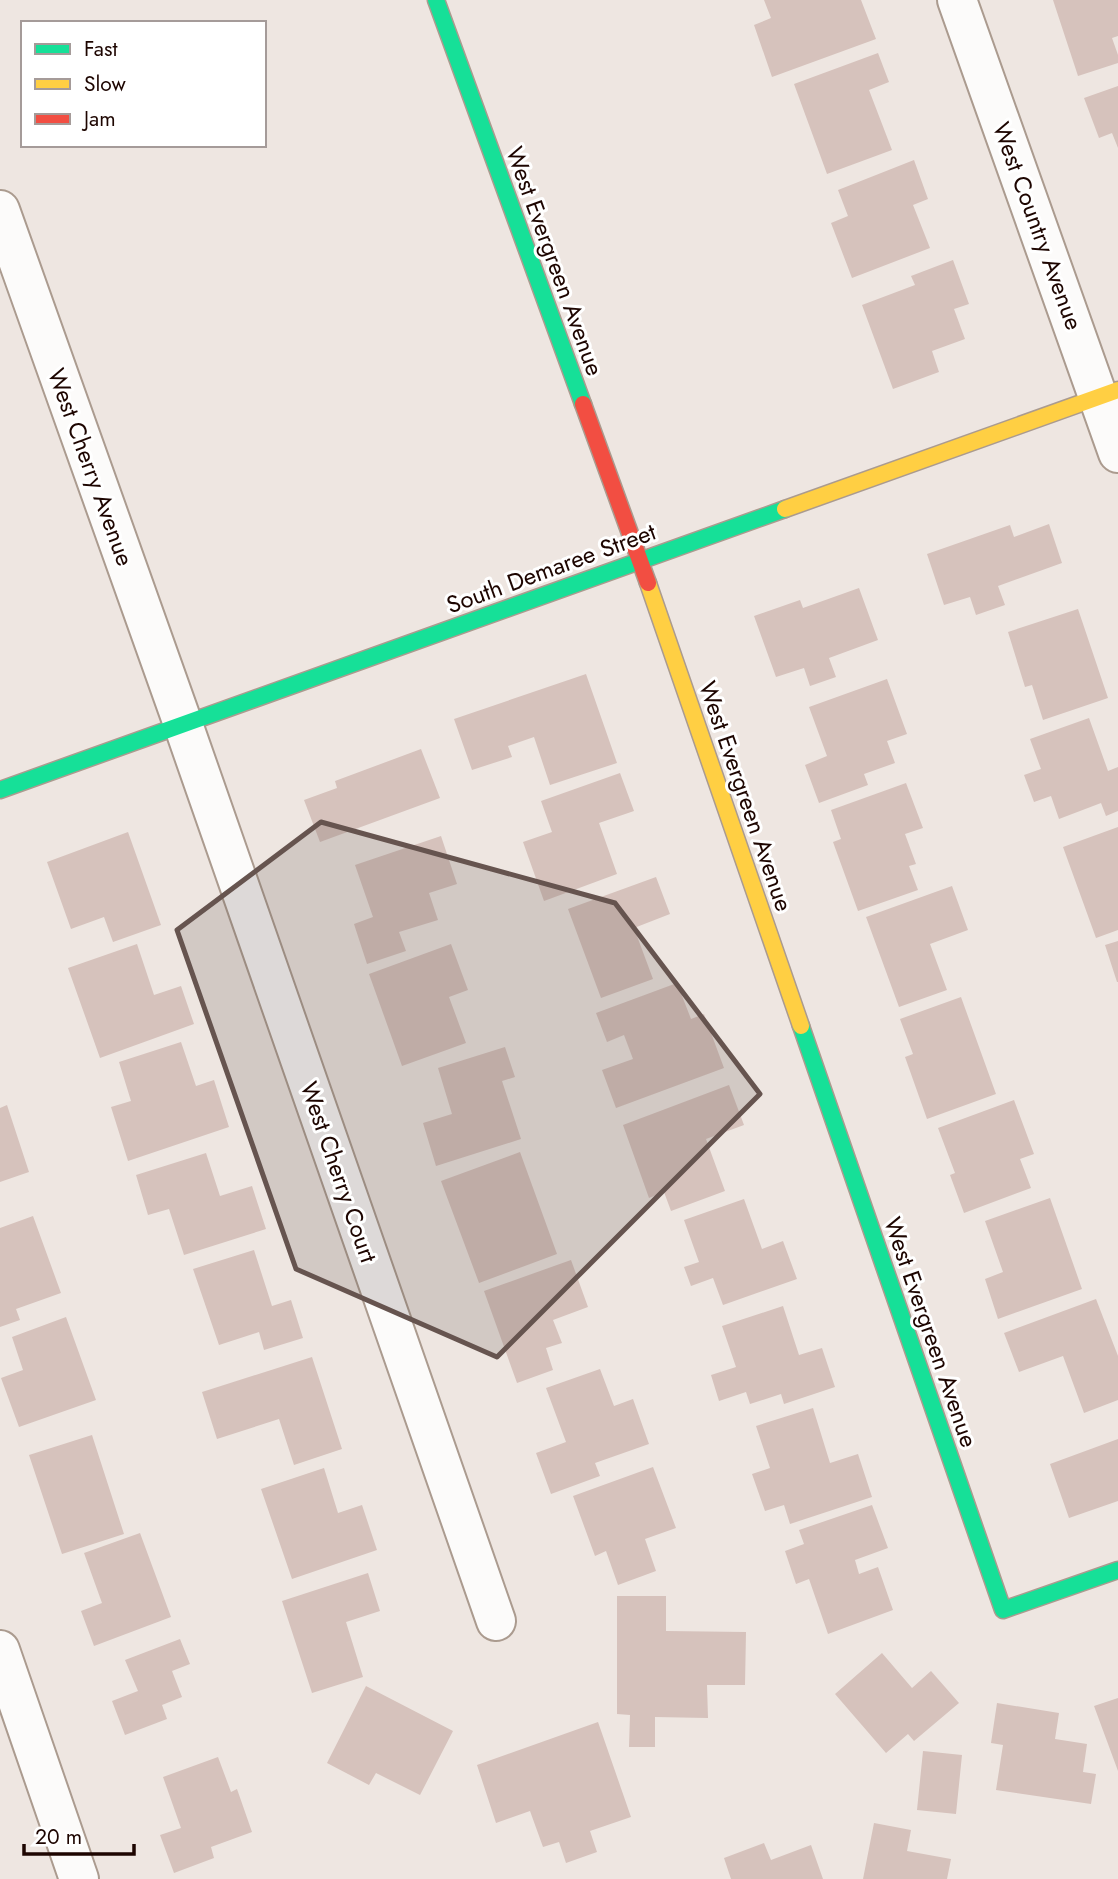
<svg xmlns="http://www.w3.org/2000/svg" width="1118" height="1879" font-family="Jost,sans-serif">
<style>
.building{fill:#d6c2bc}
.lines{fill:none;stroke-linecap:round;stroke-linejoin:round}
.street-casing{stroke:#ab9b8f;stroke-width:42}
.fast-casing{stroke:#ab9b8f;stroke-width:19}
.slow-casing{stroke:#ab9b8f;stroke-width:19}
.jam-casing{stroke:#ab9b8f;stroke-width:19}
.street{stroke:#fcfbfa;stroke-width:38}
.fast{stroke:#16e098;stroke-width:16}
.slow{stroke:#ffcf43;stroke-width:16}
.jam{stroke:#f24e42;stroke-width:16}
.marked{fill:#66544f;fill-opacity:0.2;stroke:#66544f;stroke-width:5;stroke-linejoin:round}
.labels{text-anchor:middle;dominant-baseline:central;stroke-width:6;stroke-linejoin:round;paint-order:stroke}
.street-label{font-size:24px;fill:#1d0500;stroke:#fff}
</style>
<rect width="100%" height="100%" fill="#eee6e1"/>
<!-- building -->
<path class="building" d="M764,0H861L876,39L772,77L754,25L771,18Z
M1053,0H1118V36L1112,38L1118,55V63L1078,76Z
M878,53L889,82L869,90L892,150L827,174L794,84Z
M1118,86V148L1112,133L1099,138L1084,98Z
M914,160L928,199L913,205L930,248L852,278L831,223L848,216L838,190Z
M953,260L969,304L954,309L965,339L932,351L939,372L893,389L862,305L915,285L911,276Z
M1049,524L1062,563L998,586L1005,605L976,615L970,597L944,605L927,554L1010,525L1014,537Z
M859,588L878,640L829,658L836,677L810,686L804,668L776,677L754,616L800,600L803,608Z
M1078,609L1108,698L1043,720L1032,685L1025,687L1008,632Z
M586,674L617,763L550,785L534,737L508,746L512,757L472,770L454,719Z
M887,679L907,734L887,741L895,763L864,774L868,785L819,803L805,765L827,756L809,707Z
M1089,718L1108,771L1118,767V811L1106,816L1101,803L1059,819L1051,796L1034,802L1024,775L1041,769L1030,739Z
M421,749L440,798L320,842L304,800L337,788L335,781Z
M620,773L634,811L599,823L617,874L544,901L523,842L552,832L541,801Z
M906,783L923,828L905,834L916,864L909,866L918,890L858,911L833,842L841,839L831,810Z
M1118,827V930L1096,938L1063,847Z
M128,832L161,925L113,942L104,917L71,929L47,862Z
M441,836L457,884L429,893L438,920L399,932L406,951L367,964L354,924L373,917L355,865Z
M656,877L670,914L634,928L653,979L601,998L568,909Z
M952,886L968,930L930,944L947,990L899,1007L866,917Z
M1118,941V982H1117L1105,945Z
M137,944L154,995L181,986L194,1024L100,1058L68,968Z
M451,944L468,990L449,997L466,1043L402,1066L369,974Z
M677,983L691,1019L704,1014L724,1068L616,1108L602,1070L633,1059L624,1035L607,1042L596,1013Z
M961,997L996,1094L927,1119L905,1057L913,1054L900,1019Z
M181,1042L196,1086L214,1080L229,1127L128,1161L111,1107L131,1101L119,1062Z
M505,1047L515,1077L502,1081L521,1139L436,1166L423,1123L452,1114L438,1068Z
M729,1085L744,1125L706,1139L725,1191L671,1211L664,1192L649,1198L623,1125Z
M1014,1100L1034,1154L1020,1159L1031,1188L964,1213L950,1175L955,1173L938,1128Z
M7,1105L29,1172L0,1182V1108Z
M520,1152L557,1254L479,1283L441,1181Z
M206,1153L220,1196L252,1186L266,1229L184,1255L169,1209L148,1215L136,1175Z
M1050,1198L1082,1289L998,1319L985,1279L1003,1272L985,1221Z
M744,1199L762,1249L783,1241L797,1279L723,1305L713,1278L691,1286L684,1267L699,1262L684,1220Z
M33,1216L61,1293L16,1309L20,1320L0,1327V1228Z
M254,1250L272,1306L291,1300L303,1338L264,1350L259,1332L219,1345L193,1269Z
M571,1260L588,1307L553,1320L562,1343L546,1348L553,1370L517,1383L484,1291Z
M1096,1299L1118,1356V1400L1084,1413L1063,1356L1019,1372L1004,1333Z
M783,1306L799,1355L822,1348L835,1387L784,1404L781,1394L750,1404L746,1392L719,1401L711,1375L736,1367L722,1326Z
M66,1317L96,1400L19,1427L1,1378L23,1370L12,1337Z
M312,1357L342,1449L294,1465L279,1419L217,1439L202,1392Z
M600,1369L614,1406L633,1399L649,1444L595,1463L600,1476L551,1494L536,1453L566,1442L546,1388Z
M813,1408L830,1463L858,1454L872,1497L790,1524L784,1505L765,1511L752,1474L770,1468L756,1426Z
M92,1435L124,1534L62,1554L29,1455Z
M1118,1439V1501L1069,1518L1050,1464Z
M653,1467L676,1528L645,1539L656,1571L618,1585L606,1551L595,1556L573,1496Z
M324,1468L338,1513L362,1505L377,1550L292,1579L261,1489Z
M872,1505L888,1548L855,1560L859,1574L878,1567L893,1610L828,1634L809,1579L796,1584L785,1551L804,1544L799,1530Z
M140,1533L171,1617L94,1646L81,1611L102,1603L84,1553Z
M368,1573L380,1611L346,1622L363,1677L312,1693L282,1601Z
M617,1596H666V1631L746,1632L745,1685H707L708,1718L655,1717V1747H629L630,1715L617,1714Z
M180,1639L190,1664L172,1671L182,1697L162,1705L167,1719L125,1735L112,1701L138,1691L125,1660Z
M882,1653L912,1688L931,1671L959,1703L914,1741L908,1734L886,1753L835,1694Z
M366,1686L453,1731L420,1795L376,1773L369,1785L327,1763Z
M1118,1698V1771L1094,1706Z
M997,1703L1059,1713L1055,1739L1087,1744L1083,1772L1096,1774L1091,1804L996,1790L1003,1745L991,1743Z
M598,1722L631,1817L590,1831L597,1852L566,1863L559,1842L543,1847L530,1811L496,1823L477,1765Z
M923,1751L962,1755L956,1814L917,1810Z
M218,1757L231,1792L237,1789L252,1832L211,1847L214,1858L174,1873L160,1835L181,1828L163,1777Z
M874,1823L911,1830L907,1851L951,1859L947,1879H863Z
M764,1843L771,1860L811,1845L823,1879H731L724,1858Z"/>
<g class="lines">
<defs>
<path id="street" d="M957,0L1118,453
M0,210L183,724L496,1621
M0,1650L79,1879"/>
<path id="fast" d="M436,0L583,404
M0,790L785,509
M801,1026L1003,1610L1118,1570"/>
<path id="slow" d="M785,509L1118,390
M648,583L801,1026"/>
<path id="jam" d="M583,404L648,583"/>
</defs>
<!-- street casing -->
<use href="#street" class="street-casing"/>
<!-- fast casing -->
<use href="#fast" class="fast-casing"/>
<!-- slow casing -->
<use href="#slow" class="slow-casing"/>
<!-- jam casing -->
<use href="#jam" class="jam-casing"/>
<!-- street -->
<use href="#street" class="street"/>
<!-- fast -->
<use href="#fast" class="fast"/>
<!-- slow -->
<use href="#slow" class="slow"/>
<!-- jam -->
<use href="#jam" class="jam"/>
</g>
<!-- marked area -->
<path class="marked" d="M321,822L615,903L760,1094L497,1357L296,1269L177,930Z"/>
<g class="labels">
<!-- street labels -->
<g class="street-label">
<text transform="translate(1038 226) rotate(70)">West Country Avenue</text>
<text transform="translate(555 261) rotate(70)">West Evergreen Avenue</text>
<text transform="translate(91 467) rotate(70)">West Cherry Avenue</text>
<text transform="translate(551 568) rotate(-20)">South Demaree Street</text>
<text transform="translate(746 796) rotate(71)">West Evergreen Avenue</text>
<text transform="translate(339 1172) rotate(71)">West Cherry Court</text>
<text transform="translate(931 1332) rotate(71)">West Evergreen Avenue</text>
</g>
</g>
<!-- legend -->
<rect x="21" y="21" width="245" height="126" fill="#ffffff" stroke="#a59b99" stroke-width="2"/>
<rect x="35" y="44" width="35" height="10" fill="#16e098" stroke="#a59b99" stroke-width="2"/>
<text x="84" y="56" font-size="21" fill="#1d0500">Fast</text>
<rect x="35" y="79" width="35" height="10" fill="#ffcf43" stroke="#a59b99" stroke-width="2"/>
<text x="84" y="91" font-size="21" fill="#1d0500">Slow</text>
<rect x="35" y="114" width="35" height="10" fill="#f24e42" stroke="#a59b99" stroke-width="2"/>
<text x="84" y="126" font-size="21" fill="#1d0500">Jam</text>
<!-- scale -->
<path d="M24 1844v10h110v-10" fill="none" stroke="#1d0500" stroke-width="3.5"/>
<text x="35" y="1844" font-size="21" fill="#1d0500" stroke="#ffffff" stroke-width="5" paint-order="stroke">20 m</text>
</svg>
